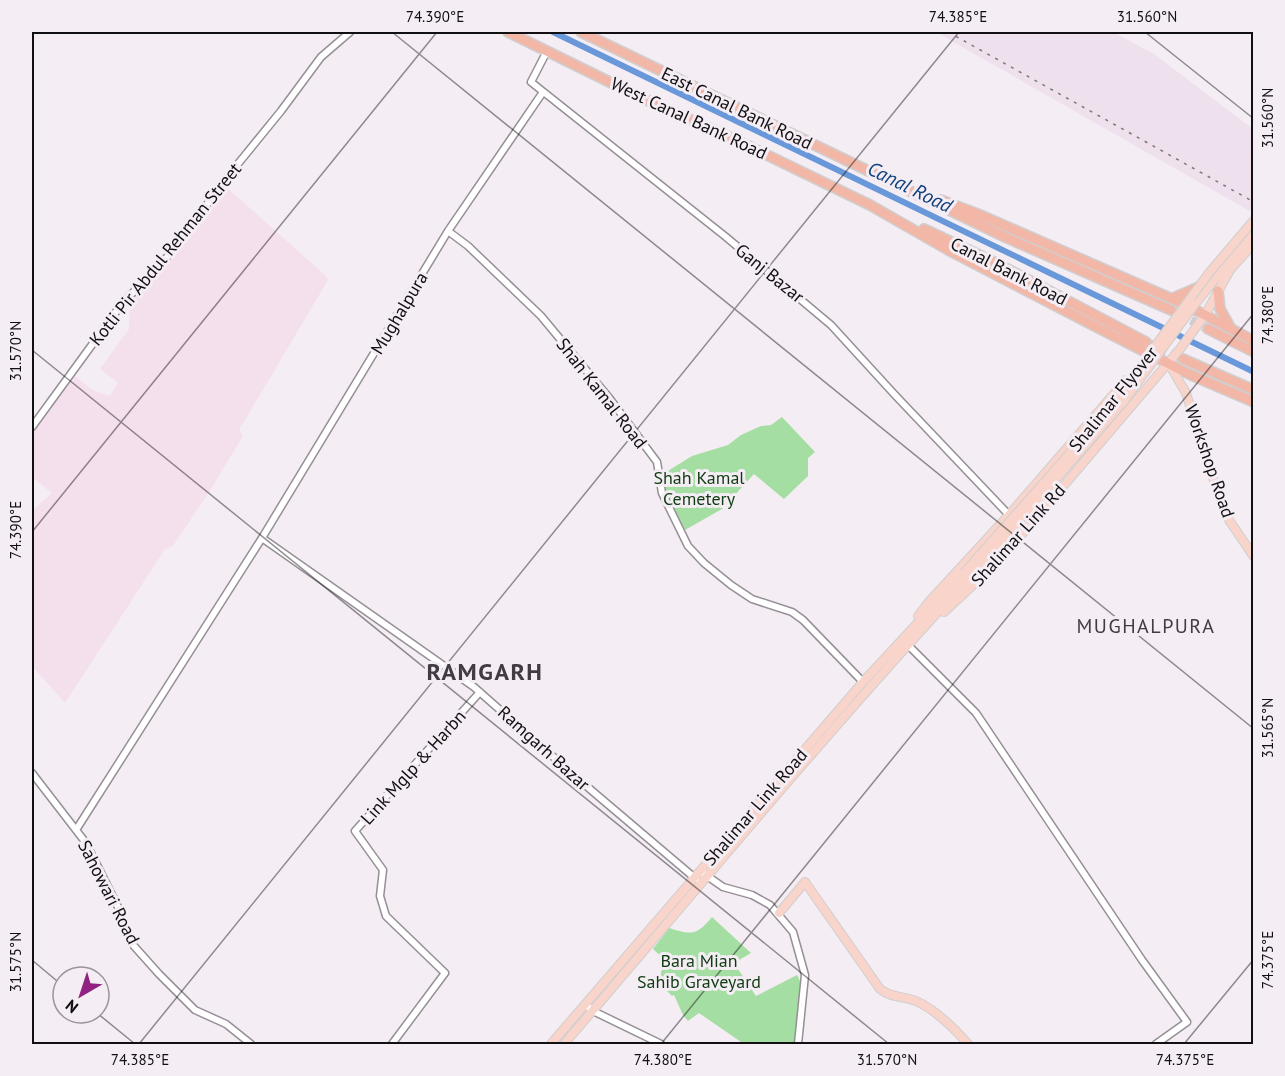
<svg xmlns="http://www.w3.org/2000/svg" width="1285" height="1076" font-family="'PT Sans',sans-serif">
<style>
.built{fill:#eee0ed}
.industrial{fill:#f4dfed}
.green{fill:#a4dea2}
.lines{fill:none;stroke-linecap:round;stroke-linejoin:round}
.canal{stroke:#6898da;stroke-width:6}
.highway-tunnel{stroke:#d2ccd2;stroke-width:9;stroke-dasharray:9 4.5;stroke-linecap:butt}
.minor-casing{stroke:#968f96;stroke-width:9}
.major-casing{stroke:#cfcfcf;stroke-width:10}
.highway-casing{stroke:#cfcfcf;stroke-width:12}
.minor{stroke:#fff;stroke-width:6}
.major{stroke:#f8d4cb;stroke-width:8}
.highway{stroke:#f3b7a8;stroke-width:9}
.rail{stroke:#7c787c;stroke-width:1.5;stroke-dasharray:3 6;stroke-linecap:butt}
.major-bridge-casing{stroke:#cfcfcf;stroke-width:10;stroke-linecap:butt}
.major-bridge{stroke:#f8d4cb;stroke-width:8}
.ticks{fill:none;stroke:#110f11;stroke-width:1.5;stroke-opacity:0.45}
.labels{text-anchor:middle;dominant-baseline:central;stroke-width:6;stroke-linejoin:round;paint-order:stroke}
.street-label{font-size:18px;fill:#110f11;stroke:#f4edf4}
.park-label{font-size:18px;fill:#0f3b11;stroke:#f4edf4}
.water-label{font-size:20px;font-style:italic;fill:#12407c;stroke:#f4edf4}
.neighbourhood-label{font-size:20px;letter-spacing:1.5px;fill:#423c42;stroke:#f4edf4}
.district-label{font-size:24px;font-weight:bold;letter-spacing:1.5px;fill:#423c42;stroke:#f4edf4}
.neatline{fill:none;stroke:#110f11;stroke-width:2}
.ticks-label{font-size:15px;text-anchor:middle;fill:#110f11}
</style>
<rect width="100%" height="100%" fill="#f4edf4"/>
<!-- built -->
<path class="built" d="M936,32H1113L1154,54L1253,129V213Z"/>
<!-- industrial -->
<path class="industrial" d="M225,186L326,276L328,280L239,430L243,436L209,492L173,546L165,549L65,703L32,666V511L52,493L32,477V434L75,376L94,391L110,396L118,383L100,369L129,329L130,303L171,256Z"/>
<!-- green -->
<path class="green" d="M782,417L815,452L808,458V476L784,499L754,474L722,509L685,530L666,492L663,474L692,456L728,445L741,435L761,426L771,425Z
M712,917L751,953L734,963L756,996L797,975C807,989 798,1027 796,1044H744L699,1013L688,1021L683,1015L674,995L672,996L658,982L665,960L653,949L669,928C692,935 696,936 712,917Z"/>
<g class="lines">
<!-- canal -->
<path class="canal" d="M553,32L1254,372"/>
<!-- highway-tunnel -->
<path class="highway-tunnel" d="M1179,314L1208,329
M1146,342L1181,358"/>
<defs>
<path id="minor" d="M547,51L531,82L726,237L831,325L895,395L1009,515
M448,231L468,246L541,316L610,399L657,462L662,493L688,546L704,563L731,585L752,599L792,612L803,620L863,682
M32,427L121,305L168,256L233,170L281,111L321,57L350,32
M262,538L474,687L591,790L696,879
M908,645L976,713L1142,960L1187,1022L1156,1044
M32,773L86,843L118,907L134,946L159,974L195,1010L226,1024L251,1044
M76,830L262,538L448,231L543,92
M700,871L723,887L752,895L770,905L793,932L805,975L798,1044
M586,1005L593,1011L661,1044
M392,1044L445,973L386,916L380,896L383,870L355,831L480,692"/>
<path id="major" d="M1195,304L1254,231
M1169,364L1186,393L1208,464L1227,517L1254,557
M944,612L975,583L1025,531L1180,349L1205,315L1230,270L1254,243
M918,616L928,603L1009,515L1126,380
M779,913L805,882L880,989C891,998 904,996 916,1001C936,1010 954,1028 968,1044
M551,1044L863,682L964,573
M564,1044C698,888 829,729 969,578"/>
<path id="highway" d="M508,32L640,97L736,140L870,205L952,252L1108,333L1191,375L1254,402
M581,32L1005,237L1171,310
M941,200L978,214L1186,305L1254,341
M924,229L994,262L1146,342
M1218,291L1220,309L1230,327
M1171,299L1199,287
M1208,329L1254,352
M1183,359L1254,390"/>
</defs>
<!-- minor casing -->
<use href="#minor" class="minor-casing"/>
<!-- major casing -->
<use href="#major" class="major-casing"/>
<!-- highway casing -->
<use href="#highway" class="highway-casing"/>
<!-- minor -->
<use href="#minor" class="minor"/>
<!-- major -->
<use href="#major" class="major"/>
<!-- highway -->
<use href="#highway" class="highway"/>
<!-- rail -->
<path class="rail" d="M948,32L1254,202"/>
<defs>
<path id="major-bridge" d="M964,573L1087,434L1120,394L1209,273L1254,220
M969,578L1124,401L1195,304"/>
</defs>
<!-- major-bridge casing -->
<use href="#major-bridge" class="major-bridge-casing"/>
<!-- major-bridge -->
<use href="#major-bridge" class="major-bridge"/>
</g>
<!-- ticks -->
<path class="ticks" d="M392,32L1254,729M1145,32L1254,119M32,350L889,1044M32,532L437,32M32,960L63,986M97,1013L135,1044M139,1044L959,32M661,1044L1254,313M1184,1044L1254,959"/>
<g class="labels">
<!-- street labels -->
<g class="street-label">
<text transform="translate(737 108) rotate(26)">East Canal Bank Road</text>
<text transform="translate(689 118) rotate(25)">West Canal Bank Road</text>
<text transform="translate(165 254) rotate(-51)">Kotli Pir Abdul Rehman Street</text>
<text transform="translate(1009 271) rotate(27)">Canal Bank Road</text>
<text transform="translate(770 273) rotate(39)">Ganj Bazar</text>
<text transform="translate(399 313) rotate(-59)">Mughalpura</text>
<text transform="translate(602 393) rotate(52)">Shah Kamal Road</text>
<text transform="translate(1113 399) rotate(-51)">Shalimar Flyover</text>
<text transform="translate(1210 461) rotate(71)">Workshop Road</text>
<text transform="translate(1018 535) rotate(-48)">Shalimar Link Rd</text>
<text transform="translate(544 748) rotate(42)">Ramgarh Bazar</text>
<text transform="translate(413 767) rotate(-48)">Link Mglp &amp; Harbn</text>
<text transform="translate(755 807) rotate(-49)">Shalimar Link Road</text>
<text transform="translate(109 892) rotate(63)">Sahowari Road</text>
</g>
<!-- park labels -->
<g class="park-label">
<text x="699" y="477">Shah Kamal<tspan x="699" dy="21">Cemetery</tspan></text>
<text x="699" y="960">Bara Mian<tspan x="699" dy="21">Sahib Graveyard</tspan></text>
</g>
<!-- water labels -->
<g class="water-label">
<text transform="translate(910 187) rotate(26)">Canal Road</text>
</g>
<!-- neighbourhood labels -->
<g class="neighbourhood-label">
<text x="1146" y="626">MUGHALPURA</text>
</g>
<!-- district labels -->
<g class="district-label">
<text x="485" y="671">RAMGARH</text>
</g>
</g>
<!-- border -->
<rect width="1285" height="1076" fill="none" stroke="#f4edf4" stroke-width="66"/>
<!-- north arrow -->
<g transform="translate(81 995) rotate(219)"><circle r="28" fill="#f4edf4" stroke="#999499" stroke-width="1.5"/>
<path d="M0-4.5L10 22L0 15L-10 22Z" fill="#912282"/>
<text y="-9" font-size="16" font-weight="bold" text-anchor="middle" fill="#110f11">N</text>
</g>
<rect x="33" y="33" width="1219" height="1010" class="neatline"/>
<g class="ticks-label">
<text x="435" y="22">74.390°E</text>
<text x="958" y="22">74.385°E</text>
<text x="1147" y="22">31.560°N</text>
<text transform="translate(1268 118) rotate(-90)" y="5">31.560°N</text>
<text transform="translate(1268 315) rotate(-90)" y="5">74.380°E</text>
<text transform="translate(16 351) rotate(-90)" y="5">31.570°N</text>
<text transform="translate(16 530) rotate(-90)" y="5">74.390°E</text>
<text transform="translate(1268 728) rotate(-90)" y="5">31.565°N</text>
<text transform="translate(1268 960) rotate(-90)" y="5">74.375°E</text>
<text transform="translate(16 962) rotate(-90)" y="5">31.575°N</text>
<text x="140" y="1065">74.385°E</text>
<text x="663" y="1065">74.380°E</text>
<text x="887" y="1065">31.570°N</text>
<text x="1185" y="1065">74.375°E</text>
</g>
</svg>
